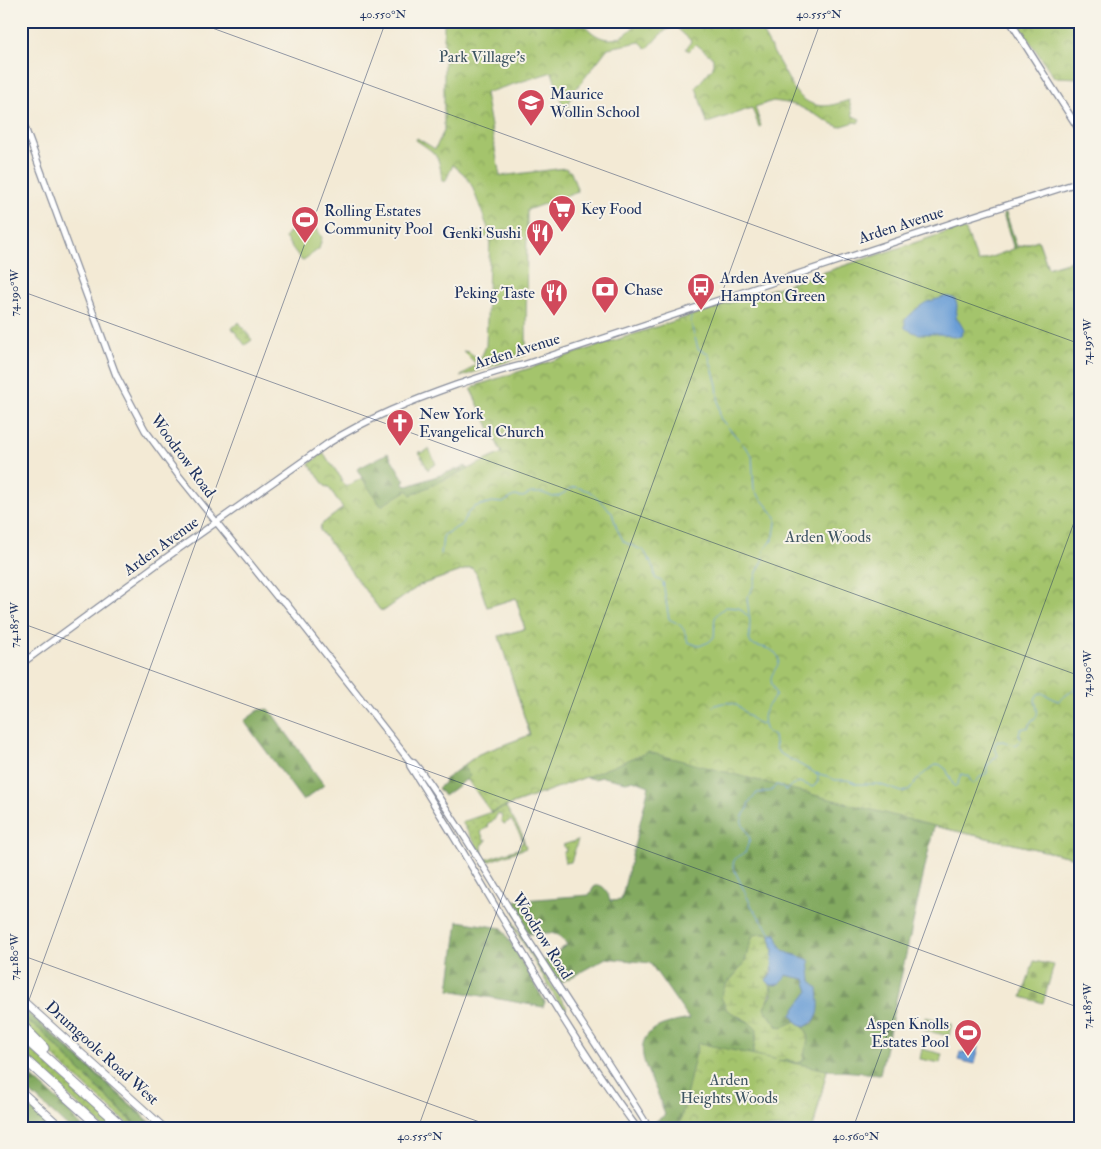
<svg xmlns="http://www.w3.org/2000/svg" width="1101" height="1149" font-family="'IM FELL Double Pica',serif">
<style>
.grass{fill:url(#grass-dots);stroke:#607a65}
.forest{fill:url(#forest-firs);stroke:#4f6c5f}
.wetland{fill:url(#wetland-marsh);stroke:#607a65}
.cemetery{fill:url(#cemetery-stones);stroke:#607a65}
.park{fill:url(#park-crowns);stroke:#607a65}
.garden{fill:#a4c46c;stroke:#607a65}
.water{fill:#6a9ed6;stroke:#42669a}
.lines{fill:none;stroke-linecap:round;stroke-linejoin:round}
.stream{stroke:#6a9ed6;stroke-width:1}
.tertiary-casing{stroke:#878c9a;stroke-width:8}
.secondary-casing{stroke:#878c9a;stroke-width:9}
.motorway-casing{stroke:#878c9a;stroke-width:11}
.tertiary{stroke:#fff;stroke-width:5.5}
.secondary{stroke:#fff;stroke-width:7}
.motorway{stroke:#fff;stroke-width:9}
.ticks{fill:none;stroke:#1b2f5e;stroke-width:1;stroke-opacity:0.45}
.labels{text-anchor:middle;dominant-baseline:central;stroke-width:4;stroke-linejoin:round;paint-order:stroke}
.park-label{font-size:16px;fill:#3d5462;stroke:#f7f3e8}
.poi-label{font-size:16px;fill:#1b2f5e;stroke:#f7f3e8;text-anchor:start}
.street-label{font-size:16px;fill:#1b2f5e;stroke:#f7f3e8}
.neatline{fill:none;stroke:#1b2f5e;stroke-width:2}
.ticks-label{font-size:12px;text-anchor:middle;fill:#1b2f5e}
</style>
<defs>
<pattern id="grass-dots" width="8" height="8" patternUnits="userSpaceOnUse" patternTransform="scale(1.25)"><rect width="8" height="8" fill="#a4c46c"/><path d="M2 2h.1M6 6h.1" fill="none" stroke="#85a05c" stroke-width="1.8" stroke-linecap="round"/></pattern>
<pattern id="forest-firs" width="22" height="20" patternUnits="userSpaceOnUse" patternTransform="scale(1.25)"><rect width="22" height="20" fill="#83aa60"/><path d="M5 1l3.5 6h-7zM16 11l3.5 6h-7z" fill="#6a8b52"/></pattern>
<pattern id="wetland-marsh" width="20" height="14" patternUnits="userSpaceOnUse" patternTransform="scale(1.25)"><rect width="20" height="14" fill="#a4c46c"/><path d="M1 5h8M5 5V1M11 12h8M15 12V8" fill="none" stroke="#85a05c"/></pattern>
<pattern id="cemetery-stones" width="16" height="16" patternUnits="userSpaceOnUse" patternTransform="scale(1.25)"><rect width="16" height="16" fill="#a4c46c"/><path d="M2 7V4a2 2 0 0 1 4 0v3zM10 15v-3a2 2 0 0 1 4 0v3z" fill="#85a05c"/></pattern>
<pattern id="park-crowns" width="20" height="18" patternUnits="userSpaceOnUse" patternTransform="scale(1.25)"><rect width="20" height="18" fill="#a4c46c"/><path d="M2 6a3 3 0 1 1 6 0M12 15a3 3 0 1 1 6 0" fill="none" stroke="#85a05c"/></pattern>
</defs>
<rect width="100%" height="100%" fill="#f7f3e8"/>
<filter id="ink" filterUnits="userSpaceOnUse"><feTurbulence type="fractalNoise" baseFrequency=".02" numOctaves="2"/><feDisplacementMap in="SourceGraphic" scale="10" xChannelSelector="R" yChannelSelector="G"/><feConvolveMatrix kernelMatrix="1 2 1 2 8 2 1 2 1" color-interpolation-filters="sRGB"/></filter>
<filter id="wash" filterUnits="userSpaceOnUse"><feTurbulence type="fractalNoise" baseFrequency=".0096" numOctaves="4" result="noise"/><feDisplacementMap in="SourceGraphic" scale="20" xChannelSelector="R" yChannelSelector="G"/><feGaussianBlur stdDeviation="1.12" result="paint"/><feColorMatrix in="noise" values="0 0 0 0 0 0 0 0 0 0 0 0 0 0 0 0 0 1.4 0 .05"/><feComposite in="paint" operator="in"/></filter>
<g filter="url(#wash)">
<rect width="100%" height="100%" fill="#f3ead5"/>
<!-- grass -->
<path class="grass" d="M239,322L252,340L245,345L232,328Z
M506,807L522,834L526,848L487,862L485,860L520,848V844L523,842L521,836L511,820L504,824L501,820L502,816L498,813L494,820L487,824L489,826L481,832L484,840H487L482,846L483,857L462,822Z
M578,840L571,862L565,863L563,853L567,850L563,845Z
M505,908L534,958L566,1006V1009L561,1007L503,909Z
M21,1005L157,1128H155Z
M21,1018L41,1030L79,1070L133,1122L142,1128H132L62,1065L21,1023Z
M21,1040L119,1128H104L21,1053Z"/>
<!-- forest -->
<path class="forest" d="M1006,213L1017,247L1038,240L1048,268L1080,258V859L934,826L880,1074L827,1070L813,1128L776,1063L786,1059L797,1063C804,1049 812,1043 804,1027L814,1023L811,981L798,955L786,953L779,944L776,934H762L749,947L744,964L725,986L739,1018L749,1022L757,1030L752,1060L686,1128H652L650,1125L665,1115C662,1107 660,1098 656,1090C646,1067 628,1038 663,1025C671,1022 681,1021 689,1019L650,963L606,958L559,984L543,962L567,945C557,928 545,934 528,934L514,911L515,909L510,901L589,895L594,887L598,885C606,886 608,894 610,901L621,900L649,786L633,780L626,782L602,777L594,779L586,777L491,812L467,779L444,796L438,788L445,782L444,780L479,754L530,735L499,636L525,629L516,598L487,607L476,573L472,568H470L420,585L385,610H380L320,530L321,525L343,508L328,486L326,487L309,464L323,453L342,479L341,481L346,487L362,478L357,469L388,453L405,481L403,482L404,485L408,486L466,466L469,470L502,453L472,392V389L475,386L960,228L966,231L978,262L1014,249L1003,214Z
M269,709L324,785L303,801L244,721L259,710Z
M458,921L502,928L545,1002L543,1007L449,990Z
M786,975L805,979L809,991C803,1000 796,1006 792,1015L796,1021L783,1027L777,1026L764,1008L772,995L771,985H777Z
M21,1007L155,1128H142L133,1122L79,1070L41,1030L21,1018Z
M21,1067L62,1104L83,1128H69L21,1084Z
M21,1097L55,1128H21Z"/>
<!-- wetland -->
<path class="wetland" d="M762,934L770,935C773,950 777,967 766,980C776,990 769,998 764,1008L777,1026L783,1027L796,1021C816,1035 805,1042 803,1061L797,1063L786,1059L776,1063L752,1060L757,1030L749,1022L727,1010L721,997L725,986L744,964L753,935Z"/>
<!-- cemetery -->
<path class="cemetery" d="M1034,961L1054,965L1043,1003L1022,997Z"/>
<!-- park -->
<path class="park" d="M444,21H582C597,44 620,45 636,24L630,21H756L795,91C812,110 826,108 849,100L853,116L860,119L858,123L855,122L839,127L798,106L787,103L773,101L755,107L761,126L759,127L752,108L707,123L696,87L713,67V58L696,44L689,51L686,49L691,41L676,27C663,28 656,40 647,49L640,42L608,48L573,93L569,104L568,116H566L552,72L485,93L500,176L565,168L571,172L578,192L527,210L526,355L460,377L476,364L463,351L469,352L480,360L486,346L490,237H471V233L489,231L472,186L465,175L453,165L445,182L442,181C439,155 438,155 416,140L417,138L435,149L444,131Z
M1016,21H1080V78L1054,77Z
M960,228L966,231L978,262L1038,240L1048,268L1080,258V859L934,826L648,752L586,777L491,812L467,779L470,776L463,766L479,754L530,735L499,636L525,629L516,598L487,607L476,573L472,568H470L420,585L385,610H380L320,530L321,525L343,508L328,486L326,487L309,464L323,453L342,479L341,481L346,487L362,478L381,506L408,490L411,495L502,453L472,392V389L475,386Z
M926,1017L952,1023L949,1036L923,1030Z
M698,1043L827,1070L813,1128H679Z"/>
<!-- garden -->
<path class="garden" d="M314,223L322,238L319,249L302,261L285,238L287,233Z
M429,449L436,464L429,468L428,470L419,452L420,451L421,453Z
M922,1049L942,1054L940,1063L920,1059Z"/>
<!-- water -->
<path class="water" d="M943,297H950L955,299L957,305L956,318L960,323L964,330L961,336C950,339 947,334 937,334C921,333 921,337 905,328V320C911,314 919,306 927,302C932,300 937,300 943,297Z
M776,934C782,957 790,952 809,960L811,981L818,989C819,1007 823,1019 804,1027L796,1021L792,1015C796,1006 803,1000 809,991L805,979L786,975C783,982 779,985 771,985L766,980L772,973L773,949L770,935Z
M970,1045L979,1047L975,1064L958,1060L960,1052L968,1053Z"/>
<g class="lines">
<!-- stream -->
<path class="stream" d="M691,317C690,326 696,339 698,349L708,353L717,385L720,418L752,455L754,490L776,517V522L774,536L771,542L764,550L763,561L757,572L753,587L747,597L750,622L749,639L751,644C758,647 768,647 774,652C787,662 770,671 771,680C771,685 775,690 776,695C766,709 759,713 766,731L774,736L776,749L781,754L815,773L827,776L835,780H848L857,784H878L902,792L910,790C914,782 930,766 939,764L946,769L954,786H957L961,774L968,776L972,783H975L980,777L987,773V766L998,755L994,747L996,742L1002,741L1015,745L1021,740L1019,734L1021,729L1029,727V724C1040,713 1038,715 1035,699L1038,694L1042,693L1058,701L1072,691L1080,681
M441,554L443,537L445,534L461,525L468,513L474,507L492,502L503,503L514,496L523,497L531,493H543L553,497L559,496L572,488L576,487L589,491L604,504L612,513L617,529L624,542L644,551L647,556L654,569L655,578L663,582L669,619C683,626 683,626 688,642L699,646L709,642L714,637C716,621 710,617 726,607L739,608L748,616
M713,706C743,693 743,721 763,724
M772,935L752,907L733,867C733,857 738,857 745,853L750,839C746,825 735,824 748,809V804L757,793L771,791L776,785H779L785,790H788L792,785L799,782L813,787L818,782V775"/>
</g>
</g>
<g filter="url(#ink)">
<g class="lines">
<defs>
<path id="tertiary" d="M1010,21L1080,131
M21,117L116,375L145,430L179,476L277,597L285,602L409,760L410,766C487,886 552,1013 637,1128
M21,664L160,562L327,444C368,418 411,401 456,385C478,378 500,370 523,365L970,217L1080,182
M409,760L414,763L422,773C463,830 497,890 534,949C572,1009 612,1068 649,1128"/>
<path id="secondary" d="M21,999L164,1128
M21,1091L62,1128"/>
<path id="motorway" d="M21,1024L44,1048
M21,1035L124,1128
M21,1056L101,1128"/>
</defs>
<!-- tertiary casing -->
<use href="#tertiary" class="tertiary-casing"/>
<!-- secondary casing -->
<use href="#secondary" class="secondary-casing"/>
<!-- motorway casing -->
<use href="#motorway" class="motorway-casing"/>
<!-- tertiary -->
<use href="#tertiary" class="tertiary"/>
<!-- secondary -->
<use href="#secondary" class="secondary"/>
<!-- motorway -->
<use href="#motorway" class="motorway"/>
</g>
</g>
<!-- ticks -->
<path class="ticks" d="M193,21L1080,344M21,291L1080,676M21,623L1080,1008M21,955L496,1128M21,1022L386,21M418,1128L821,21M853,1128L1080,506"/>
<!-- icons -->
<defs>
<symbol id="school-pin" viewBox="-11 -11 22 30"><path d="M0 17L-7.5 6A9.5 9.5 0 1 1 7.5 6Z" fill="#d1495b" stroke="#f7f3e8"/><path d="M0-5L7-2L0 1L-7-2ZM-4 1L0 2.5L4 1V4Q0 6-4 4Z" fill="#fff"/></symbol>
<symbol id="supermarket-pin" viewBox="-11 -11 22 30"><path d="M0 17L-7.5 6A9.5 9.5 0 1 1 7.5 6Z" fill="#d1495b" stroke="#f7f3e8"/><path d="M-6-5.5h2.5l.6 2H6L4.5 2H-2.5L-4.4-4H-6ZM-1.5 3.2a1.3 1.3 0 1 0 .1 0ZM3 3.2a1.3 1.3 0 1 0 .1 0Z" fill="#fff"/></symbol>
<symbol id="stadium-pin" viewBox="-11 -11 22 30"><path d="M0 17L-7.5 6A9.5 9.5 0 1 1 7.5 6Z" fill="#d1495b" stroke="#f7f3e8"/><path d="M0-5a6.5 5 0 1 0 0 10a6.5 5 0 1 0 0-10ZM-3.5-1.8h7v3.6h-7Z" fill="#fff"/></symbol>
<symbol id="restaurant-pin" viewBox="-11 -11 22 30"><path d="M0 17L-7.5 6A9.5 9.5 0 1 1 7.5 6Z" fill="#d1495b" stroke="#f7f3e8"/><path d="M-5-6h1v4h1v-4h1v4h1v-4h1v5L-1.5 .5V6h-2V.5L-5-1ZM5-6V6H3V1.5H1.5Q1.5-4 5-6Z" fill="#fff"/></symbol>
<symbol id="bus-pin" viewBox="-11 -11 22 30"><path d="M0 17L-7.5 6A9.5 9.5 0 1 1 7.5 6Z" fill="#d1495b" stroke="#f7f3e8"/><path d="M-5-6H5V4H4V6H2V4H-2V6H-4V4H-5ZM-3.5-4V0h7V-4ZM-3.5 1.2v1.5H-2V1.2ZM2 1.2v1.5H3.5V1.2Z" fill="#fff"/></symbol>
<symbol id="bank-pin" viewBox="-11 -11 22 30"><path d="M0 17L-7.5 6A9.5 9.5 0 1 1 7.5 6Z" fill="#d1495b" stroke="#f7f3e8"/><path d="M-6-4H6V4H-6ZM0-2.3a2.3 2.3 0 1 0 0 4.6a2.3 2.3 0 1 0 0-4.6Z" fill="#fff"/></symbol>
<symbol id="church-pin" viewBox="-11 -11 22 30"><path d="M0 17L-7.5 6A9.5 9.5 0 1 1 7.5 6Z" fill="#d1495b" stroke="#f7f3e8"/><path d="M-1.2-6h2.4v3.5h3.3v2.4h-3.3V6h-2.4V-.1h-3.3v-2.4h3.3Z" fill="#fff"/></symbol>
</defs>
<g fill-rule="evenodd">
<use href="#school-pin" x="515" y="87" width="32" height="43"/>
<use href="#supermarket-pin" x="546" y="193" width="32" height="43"/>
<use href="#stadium-pin" x="289" y="204" width="32" height="43"/>
<use href="#restaurant-pin" x="524" y="217" width="32" height="43"/>
<use href="#bus-pin" x="685" y="271" width="32" height="43"/>
<use href="#bank-pin" x="589" y="274" width="32" height="43"/>
<use href="#restaurant-pin" x="538" y="277" width="32" height="43"/>
<use href="#church-pin" x="384" y="407" width="32" height="43"/>
<use href="#stadium-pin" x="952" y="1017" width="32" height="43"/>
</g>
<g class="labels">
<!-- park labels -->
<g class="park-label">
<text x="482" y="57">Park Village's</text>
<text x="828" y="537">Arden Woods</text>
<text x="729" y="1080">Arden<tspan x="729" dy="18">Heights Woods</tspan></text>
</g>
<!-- poi labels -->
<g class="poi-label">
<text x="550" y="94">Maurice<tspan x="550" dy="18">Wollin School</tspan></text>
<text x="581" y="209">Key Food</text>
<text x="324" y="211">Rolling Estates<tspan x="324" dy="18">Community Pool</tspan></text>
<text x="521" y="233" text-anchor="end">Genki Sushi</text>
<text x="720" y="278">Arden Avenue &amp;<tspan x="720" dy="18">Hampton Green</tspan></text>
<text x="624" y="290">Chase</text>
<text x="535" y="293" text-anchor="end">Peking Taste</text>
<text x="419" y="414">New York<tspan x="419" dy="18">Evangelical Church</tspan></text>
<text x="949" y="1024" text-anchor="end">Aspen Knolls<tspan x="949" dy="18">Estates Pool</tspan></text>
</g>
<!-- street labels -->
<g class="street-label">
<text transform="translate(901 225) rotate(-18)">Arden Avenue</text>
<text transform="translate(517 351) rotate(-17)">Arden Avenue</text>
<text transform="translate(183 456) rotate(54)">Woodrow Road</text>
<text transform="translate(161 546) rotate(-36)">Arden Avenue</text>
<text transform="translate(542 936) rotate(58)">Woodrow Road</text>
<text transform="translate(102 1053) rotate(42)">Drumgoole Road West</text>
</g>
</g>
<!-- margin -->
<rect width="1101" height="1149" fill="none" stroke="#f7f3e8" stroke-width="55"/>
<rect x="28" y="28" width="1046" height="1094" class="neatline"/>
<g class="ticks-label">
<text x="383" y="18">40.550°N</text>
<text x="819" y="18">40.555°N</text>
<text transform="translate(14 293) rotate(-90)" y="4">74.190°W</text>
<text transform="translate(1087 342) rotate(-90)" y="4">74.195°W</text>
<text transform="translate(14 625) rotate(-90)" y="4">74.185°W</text>
<text transform="translate(1087 674) rotate(-90)" y="4">74.190°W</text>
<text transform="translate(14 957) rotate(-90)" y="4">74.180°W</text>
<text transform="translate(1087 1006) rotate(-90)" y="4">74.185°W</text>
<text x="420" y="1140">40.555°N</text>
<text x="856" y="1140">40.560°N</text>
</g>
</svg>
